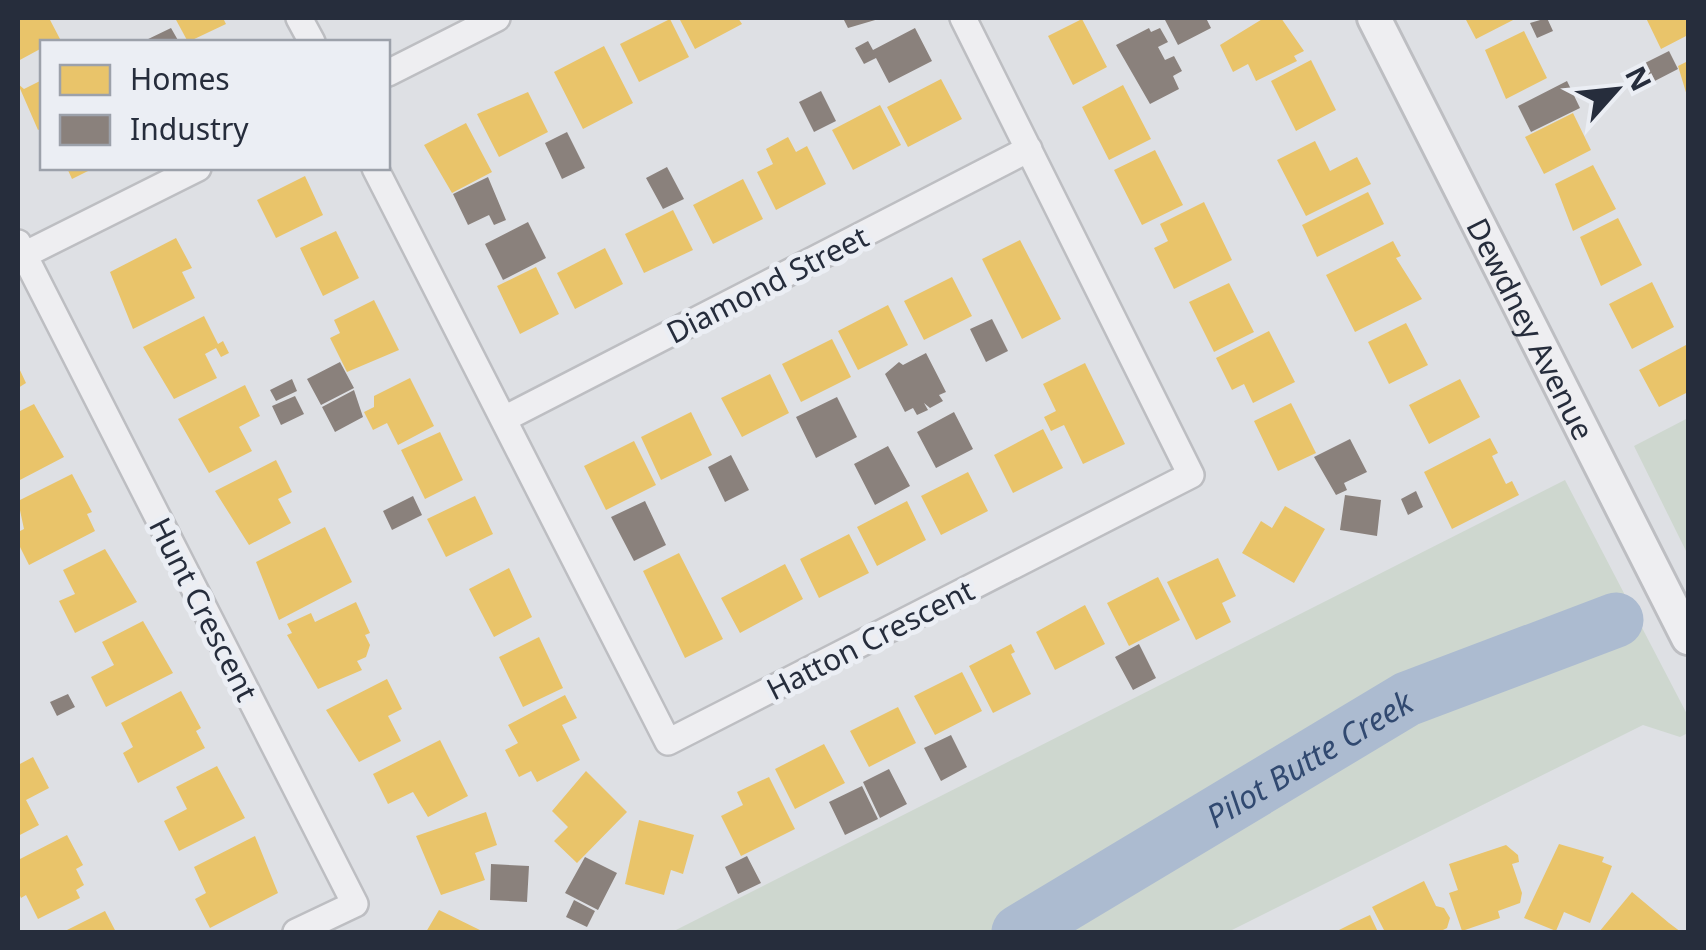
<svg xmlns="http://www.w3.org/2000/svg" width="1706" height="950" font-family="'Noto Sans',sans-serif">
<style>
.green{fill:#ced7cf}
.homes{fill:#e9c46a}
.industry{fill:#8a817c}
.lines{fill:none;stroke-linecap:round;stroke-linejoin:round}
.river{stroke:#acbbd0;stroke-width:55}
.minor-casing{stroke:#bdbec2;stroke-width:30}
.tertiary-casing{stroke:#bdbec2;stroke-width:38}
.minor{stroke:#eeeef1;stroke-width:25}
.tertiary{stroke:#eeeef1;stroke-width:32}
.labels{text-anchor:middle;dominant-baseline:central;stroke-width:10;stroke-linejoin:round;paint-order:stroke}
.street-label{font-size:30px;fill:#262d3c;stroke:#ebeef4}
.water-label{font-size:32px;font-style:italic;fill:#314970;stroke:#ebeef4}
</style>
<rect width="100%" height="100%" fill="#dee0e4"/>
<!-- green -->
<path class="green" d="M1688,418V555L1634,446Z
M1565,480L1688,716V733L1680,737L1643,725L1228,932H672Z"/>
<!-- homes -->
<path class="homes" d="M18,18H49L60,39L42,42V48L18,61Z
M175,18H223L226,24L188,42Z
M679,18H738L742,24L695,49Z
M1264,18H1281L1304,51L1294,56L1297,61L1256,81L1248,64L1233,72L1220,45Z
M1465,18H1517L1476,39Z
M1646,18H1688V35L1661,49Z
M670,19L689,57L639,82L620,44Z
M1082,19L1107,67L1073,85L1048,36Z
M1524,31L1547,78L1506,99L1485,50Z
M604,46L633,103L583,129L554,72Z
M1311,60L1336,110L1296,131L1271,81Z
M1688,61V99L1678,66Z
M941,79L962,119L908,147L887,107Z
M42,80V128L38,130L18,84L24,89Z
M1123,85L1151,139L1109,160L1082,107Z
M528,92L548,132L499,157L477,114Z
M880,105L901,145L853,170L832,130Z
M1573,113L1591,150L1544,174L1525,137Z
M466,123L492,172L452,193L424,145Z
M788,137L796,152L807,146L826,184L776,210L757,172L773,164L766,149Z
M1315,141L1330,171L1357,157L1371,184L1306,216L1277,160Z
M1155,150L1183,205L1142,225L1114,170Z
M1593,165L1616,209L1573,231L1555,184Z
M67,168H94L72,179Z
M305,176L323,215L276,238L257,200Z
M743,179L763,219L713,244L693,205Z
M1368,192L1384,224L1317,257L1302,225Z
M1204,202L1232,260L1174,289L1154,248L1168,241L1160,224Z
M673,210L693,250L644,273L625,234Z
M1618,218L1642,265L1601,286L1580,237Z
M336,231L359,278L323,296L300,248Z
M176,238L192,268L182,272L195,298L133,329L110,272Z
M1020,240L1061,319L1022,339L982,259Z
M1393,241L1401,256L1396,258L1422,299L1355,332L1326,275Z
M605,248L623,284L575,309L557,273Z
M536,267L559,314L520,334L497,286Z
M952,277L972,316L924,340L904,301Z
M1652,282L1674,327L1632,349L1609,304Z
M1229,283L1254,332L1214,352L1189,302Z
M374,300L399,350L347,372L330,338L340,333L334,320Z
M888,305L908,345L858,370L838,331Z
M204,316L218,344L223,341L229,353L221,357L216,348L205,354L217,378L174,399L143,347Z
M1406,323L1428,365L1389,384L1368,342Z
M1269,331L1295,382L1253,403L1244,384L1232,390L1216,358Z
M832,339L851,377L801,402L782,364Z
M1686,345L1688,392L1659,407L1639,370Z
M1085,363L1125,444L1083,464L1064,425L1051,431L1044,417L1056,411L1043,384Z
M18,366L26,383L18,388Z
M770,374L789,413L742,437L721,398Z
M410,378L434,426L398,445L387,423L373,430L364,412L374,407V396Z
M1460,379L1480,417L1429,444L1409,405Z
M245,385L260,416L239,427L252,451L209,473L178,419Z
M1291,403L1316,453L1278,471L1254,421Z
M34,404L64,457L18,481V412Z
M691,412L712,455L661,480L641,437Z
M1043,429L1063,468L1013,493L994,455Z
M440,432L463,480L425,499L401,450Z
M1490,438L1498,453L1492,456L1506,484L1512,481L1519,495L1452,529L1424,472Z
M634,441L656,485L606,510L584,466Z
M276,460L292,492L278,499L291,523L249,545L215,491Z
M968,472L988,511L941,535L921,496Z
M72,474L92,512L87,514L95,531L29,565L18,543V532L24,529L18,501Z
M475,496L493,534L446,557L427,519Z
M907,501L926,540L877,566L857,527Z
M1285,506L1325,529L1294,583L1242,553L1261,521L1272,528Z
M325,527L352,582L279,620L256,562Z
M849,534L869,573L819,598L800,559Z
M105,549L137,602L75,633L59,601L75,594L63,570Z
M679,553L723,639L685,658L643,571Z
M1218,558L1236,596L1222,603L1231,622L1196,640L1167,582Z
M785,564L803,599L740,633L721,598Z
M509,568L532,617L494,637L469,589Z
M1158,577L1180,620L1129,646L1107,603Z
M356,602L370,633L365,635L370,645L366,657L357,661L362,670L318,689L287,635L292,633L287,624L311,613L315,622Z
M1085,605L1105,644L1055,670L1036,632Z
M143,621L173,673L106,707L91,677L114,665L102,642Z
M539,637L563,688L523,707L499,657Z
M1011,644L1015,652L1011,654L1031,694L993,713L969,666Z
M962,672L982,711L935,735L914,696Z
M387,679L402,709L388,716L401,741L359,762L326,710Z
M181,691L201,728L196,731L205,748L138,783L123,753L133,747L121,723Z
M565,695L577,718L562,725L580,760L537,782L531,771L519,777L505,750L518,743L508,725Z
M898,707L916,743L869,767L850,731Z
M440,740L468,796L428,817L413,792L388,804L373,774Z
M824,744L845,783L795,809L775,769Z
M33,757L49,788L26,800L39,825L18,836V765Z
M217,766L245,818L179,851L164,821L187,809L176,787Z
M586,771L627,812L577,863L554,841L568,827L552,811Z
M769,777L795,829L741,856L721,816L743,805L737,792Z
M486,812L497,845L475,853L485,880L441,895L416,836Z
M639,820L694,835L683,874L671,870L664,895L625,884Z
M67,835L83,865L76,869L84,885L76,890L80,898L38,919L26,895L21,898L18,891V860Z
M255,836L278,893L210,928L195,899L206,893L194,867Z
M1559,844L1604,857L1602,862L1612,866L1590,923L1564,912L1556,931L1524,918Z
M1506,845L1518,855L1519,862L1512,864L1522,893L1520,903L1498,911L1500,918L1462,931L1449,893L1458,890L1449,864Z
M1424,881L1436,906L1444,908L1450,918L1447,928L1439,932H1385L1372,907Z
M1632,892L1669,923L1681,932H1599Z
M439,910L484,932H426Z
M105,911L116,932H63Z
M1370,915L1378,932H1335L1355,922Z"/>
<!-- industry -->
<path class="industry" d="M843,18H882L848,28Z
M1164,18H1206L1211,28L1178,45Z
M1547,18L1553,31L1537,38L1530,23Z
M171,28L179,42H142Z
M915,28L932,61L889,83L876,58L864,64L855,48L868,41L873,50Z
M1149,28L1151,32L1160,28L1168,42L1158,47L1165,60L1174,56L1182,71L1173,76L1179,89L1150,104L1116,45Z
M1669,51L1678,69L1647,85L1637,67Z
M1567,81L1580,108L1531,132L1518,106Z
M821,91L836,121L814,132L799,102Z
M567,132L585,168L562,179L545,143Z
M667,167L684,199L663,209L646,178Z
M488,177L506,220L494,225L489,215L468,225L453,194Z
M528,222L546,258L503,280L485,244Z
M992,319L1008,351L986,362L970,329Z
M926,353L946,392L939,395L943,401L930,408L924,403L928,410L917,415L913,408L905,412L885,374L899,362L903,365Z
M340,362L354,388L321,405L307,379Z
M292,379L297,391L276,401L270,390Z
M354,390L363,417L335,432L322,407Z
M295,396L304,414L281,425L272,406Z
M837,397L857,437L816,458L796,417Z
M954,412L973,449L936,468L917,432Z
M1350,439L1367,472L1344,483L1347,490L1336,495L1314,457Z
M888,446L910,486L875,505L854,464Z
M731,455L749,490L725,502L708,467Z
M1416,491L1423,507L1408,515L1401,499Z
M1345,495L1381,500L1377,536L1340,530Z
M413,496L422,515L392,530L383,511Z
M645,501L666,545L634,561L611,517Z
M1139,644L1156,678L1133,690L1115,657Z
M68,694L75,707L57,716L50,702Z
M951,735L967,767L941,781L924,748Z
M889,769L907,804L880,818L863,782Z
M862,786L878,819L845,835L829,802Z
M747,856L761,883L738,894L725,867Z
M585,857L617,873L598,910L565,893Z
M491,864L529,866L527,902L490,900Z
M574,900L595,911L587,927L566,917Z"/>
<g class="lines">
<!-- river -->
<path class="river" id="s1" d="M1019,932L1407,699L1616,620"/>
<defs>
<path id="minor" d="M299,18L312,42
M388,73L497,18
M375,168L668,742L1191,475L963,18
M18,243L355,904L296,932
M18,258L198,168
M504,419L1029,149"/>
<g id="tertiary">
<path id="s2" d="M1374,18L1688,638"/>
</g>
</defs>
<!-- minor casing -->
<use href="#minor" class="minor-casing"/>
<!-- tertiary casing -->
<use href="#tertiary" class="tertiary-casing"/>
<!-- minor -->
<use href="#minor" class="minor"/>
<!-- tertiary -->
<use href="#tertiary" class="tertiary"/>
</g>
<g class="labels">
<!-- street labels -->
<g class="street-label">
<text transform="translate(767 284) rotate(-27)">Diamond Street</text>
<text stroke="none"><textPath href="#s2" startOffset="348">Dewdney Avenue</textPath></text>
<text transform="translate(204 609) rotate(63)">Hunt Crescent</text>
<text transform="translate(870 639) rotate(-27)">Hatton Crescent</text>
</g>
<!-- water labels -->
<g class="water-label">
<text stroke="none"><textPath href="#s1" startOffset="338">Pilot Butte Creek</textPath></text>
</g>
</g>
<!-- border -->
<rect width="1706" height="950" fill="none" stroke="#262d3c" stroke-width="40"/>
<!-- legend -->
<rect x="40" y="40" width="350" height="130" fill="#ebeef4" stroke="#9ca1aa" stroke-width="2.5"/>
<rect x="60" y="65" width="50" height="30" fill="#e9c46a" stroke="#9ca1aa" stroke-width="2.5"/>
<text x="130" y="90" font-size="30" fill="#262d3c">Homes</text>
<rect x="60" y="115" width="50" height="30" fill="#8a817c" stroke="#9ca1aa" stroke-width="2.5"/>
<text x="130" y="140" font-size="30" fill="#262d3c">Industry</text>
<!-- north arrow -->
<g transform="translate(1616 90) rotate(63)" stroke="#ebeef4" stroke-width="8" paint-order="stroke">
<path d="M0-8L18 38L0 25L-18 38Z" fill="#262d3c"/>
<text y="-15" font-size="28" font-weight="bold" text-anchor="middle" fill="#262d3c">N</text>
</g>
</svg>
